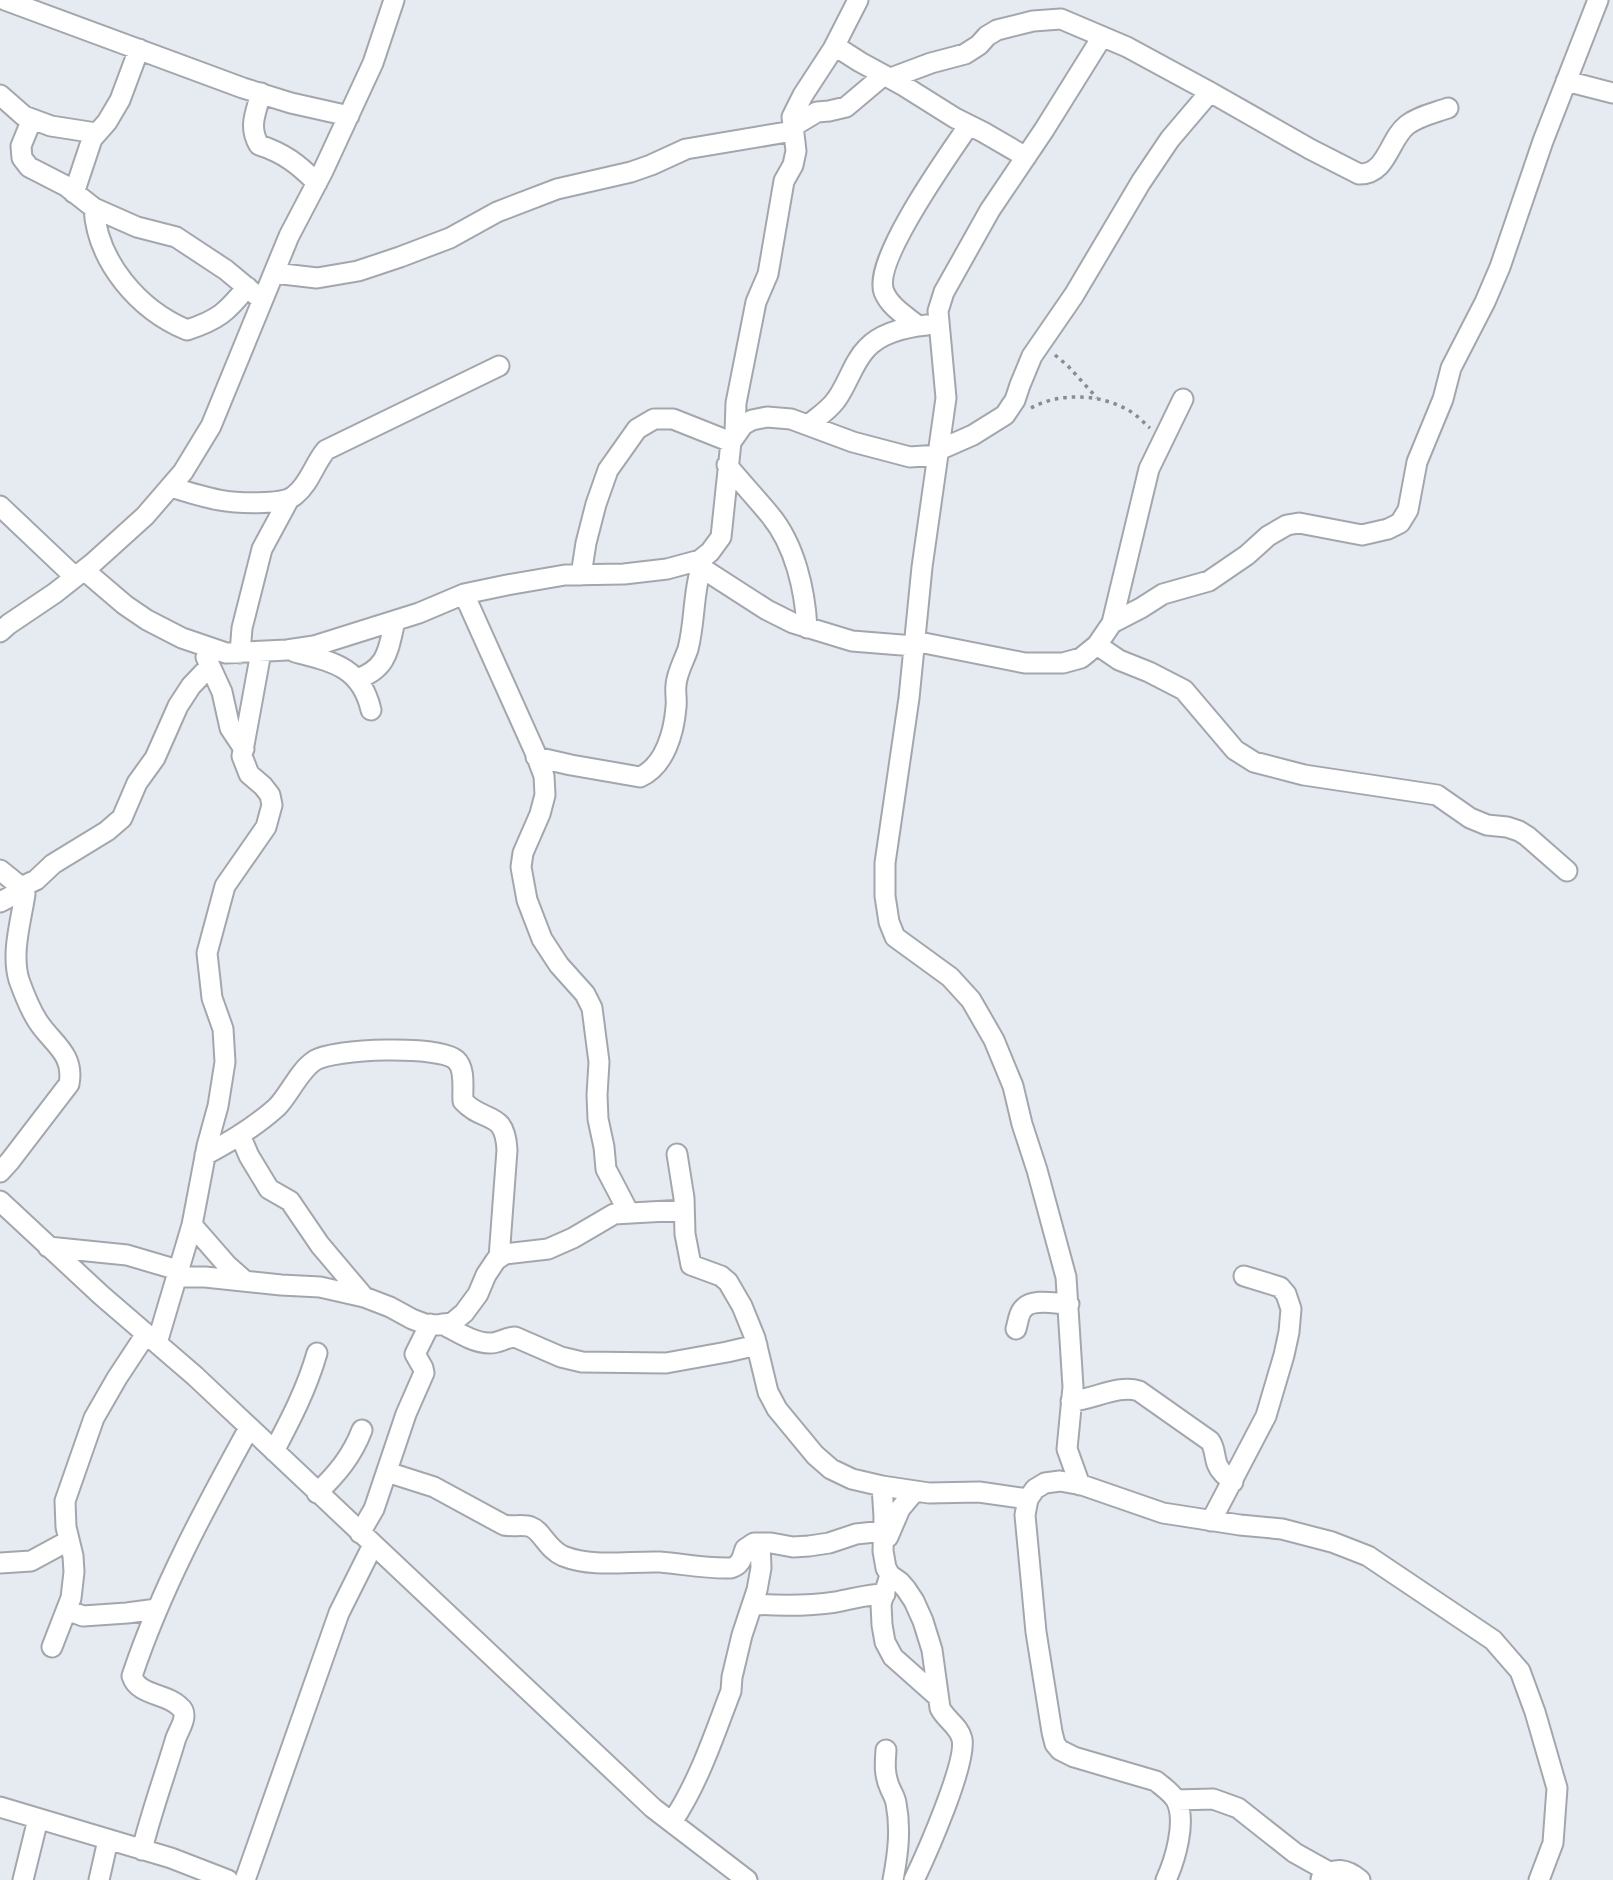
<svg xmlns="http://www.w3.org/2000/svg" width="1613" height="1880" font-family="Inter,sans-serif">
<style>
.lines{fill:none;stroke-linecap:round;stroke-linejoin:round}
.minor-casing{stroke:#a3a7ad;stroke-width:23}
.path{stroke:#888b90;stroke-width:3.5;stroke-dasharray:3.5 5;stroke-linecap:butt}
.minor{stroke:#fff;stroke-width:19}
</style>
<rect width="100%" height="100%" fill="#e6ebf2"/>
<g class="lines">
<defs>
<path id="minor" d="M5,0L243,88L291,103L349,116
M835,46L860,62L904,86L955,118L983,132L1026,157
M891,78L931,63L965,54L979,45L987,36L997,30L1033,21L1061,19L1127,47L1210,92L1310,149L1359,174C1387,175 1389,139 1407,125C1419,116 1434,113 1448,108
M1566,81L1613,93
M261,93C256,113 248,126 259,145C284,153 298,164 317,183
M0,95L24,116L51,126L96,133
M32,119L21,146L22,158L29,167L66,186L94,208L137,227L176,237L226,270L262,300
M792,127L817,112L829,111L846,107L884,75
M74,193L92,139L107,122L120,100L139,49
M94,208C97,262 139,310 187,330C218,320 227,312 247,287
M274,273L317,278L358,271L400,257L450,238L497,212L557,189L631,172L651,165L686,149L793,131
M918,326C906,316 890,307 884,292C872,261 950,153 969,125
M808,425C818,417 829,410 836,400C848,384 853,362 867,348C882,332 906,327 927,325
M735,433L736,403L756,302L768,274L784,181L793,165L796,151L792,117L803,95L833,49L858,0
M939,450L973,435L1005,415L1015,400L1020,385L1032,356L1074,295L1141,182L1170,139L1210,92
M727,465C741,482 756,498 770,515C795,545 805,590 807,628
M171,487C187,492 203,497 219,500C235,503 283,506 295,495C310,483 314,464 326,450L499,366
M0,506L75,577
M694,563L767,610L793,623L852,641L914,646
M84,570L125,605L147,620L182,638L226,653L287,650L314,646L419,613L464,594L507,585L565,575L624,574L667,569L700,560L710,552L721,537L731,442L743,425L752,420L767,417L791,419L853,442L910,457L938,455
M581,575L586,543L596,504L608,470L637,429L654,419H673L731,442
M464,594L535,752L544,776L545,795L540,814L523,853L521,867L527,900L542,939L559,965L585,994L592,1008L599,1062L597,1095L598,1119L604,1147L606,1169L629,1213
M1112,623L1141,608L1163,594L1209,581L1247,555L1268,536L1287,525L1299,523L1362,535L1388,529L1400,523L1408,510L1417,462L1443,399L1451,368L1485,302L1500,267L1543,141L1598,0
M0,632L9,624L55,593L93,563L145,516L183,472L211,426L289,236L323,171L373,63L394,0
M914,641L1025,663H1063L1081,658L1097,645L1112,623L1149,469L1183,399
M1097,645L1119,660L1149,672L1184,690L1235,750L1254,762L1304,775L1437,795L1470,818L1487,825L1507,827L1519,831L1527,836L1567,871
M295,652C333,662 361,667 371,710
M240,653L242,628L262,549L289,499
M206,657L222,692L230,728L244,749
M357,679C388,668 388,650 395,621
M536,757L571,765L640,777C665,766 674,732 676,707C677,700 675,692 676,685C677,672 684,661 688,649C695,622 693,594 701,568
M0,870L21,887L25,894C21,921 11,953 19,980C24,994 29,1007 37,1020C51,1043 75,1053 69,1084L10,1161L0,1172
M21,887L36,880L53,864L107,831L122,818L137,783L155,758L178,706L191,686L210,666
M0,902L23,890
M240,1135L249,1156L269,1189L290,1201L320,1245L364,1297
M677,1154L684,1198L685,1234L691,1265L721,1276L728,1282L742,1306L755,1338L768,1392L777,1409L815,1455L831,1469L852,1479L882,1486L929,1493L979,1492L1028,1499
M205,1155C230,1142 256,1126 277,1107C289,1095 299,1071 314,1061C333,1048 440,1045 456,1060C466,1069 462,1089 463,1101C484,1124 505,1109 507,1150L499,1258
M0,1201L101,1295L195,1376L653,1808L747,1880
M192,1225L227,1265L245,1281
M48,1247L127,1255L178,1270
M176,1277H205L281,1285L320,1287L364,1297L390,1307L412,1319L425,1324L437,1325L452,1323L464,1313L478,1294L486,1275L496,1260L505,1254L548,1249L573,1238L614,1214L684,1210
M442,1324C456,1331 473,1343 489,1343C498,1344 506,1337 515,1337L561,1357L582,1362L666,1363L727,1352L757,1345
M1016,1329C1018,1322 1019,1312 1024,1308C1033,1298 1057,1304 1069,1304
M157,1343L192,1225L207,1146L218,1106L225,1062L223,1029L212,998L207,953L225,886L266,827L272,805L270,795L263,786L249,774L242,756L261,652
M1071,1401C1093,1400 1118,1384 1139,1391L1210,1441C1215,1448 1214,1455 1217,1464C1220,1472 1227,1477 1233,1482
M274,1451C291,1419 307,1388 317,1353
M387,1472L434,1487L504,1525C512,1527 524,1524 531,1527C542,1531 547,1549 563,1556C593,1568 628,1561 660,1562C684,1564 707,1569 731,1568C741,1565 742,1558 745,1549L754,1543H771L793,1547L809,1546L829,1543L856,1534L884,1531
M1080,1485L1067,1449L1073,1387L1066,1277L1037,1170L1022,1124L1013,1086L994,1040L971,1000L950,977L895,937L889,922L885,896V863L909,698L922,567L946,398L938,311L944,292L990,210L1044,130L1102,37
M882,1486L884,1517L883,1551L886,1568L890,1575L900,1582L906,1589L914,1601L923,1621L932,1650L940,1708C946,1720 959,1726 962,1739C967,1763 926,1855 914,1880
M317,1493C337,1474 352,1456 362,1430
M1211,1521L1266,1416L1284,1355L1289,1332L1291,1309L1286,1294L1280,1287L1244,1276
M360,1533L374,1509L406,1414L424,1373L423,1368L415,1354L430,1324
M888,1537L900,1509L915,1491
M0,1563L31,1561L68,1541
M890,1575L881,1604L882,1625L885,1642L893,1657L938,1697
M753,1604C780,1606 809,1606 836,1602C853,1599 868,1594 885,1594
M67,1610L83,1616L127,1613L157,1609
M52,1647L71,1598L74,1572L73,1556L66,1527L65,1501L94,1418L117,1378L146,1334
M886,1750C885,1763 884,1775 890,1788C892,1793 895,1797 896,1803C901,1829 898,1854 893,1880
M1176,1800L1213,1799L1238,1808L1295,1853L1331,1873
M0,1807L171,1858L228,1880
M672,1822C699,1782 714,1735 731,1691L732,1677L742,1635L757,1590L761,1568L760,1543
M142,1850C151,1813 164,1778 175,1741C177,1733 184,1724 184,1716C184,1712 183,1709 180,1707C167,1693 138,1696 132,1676C161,1589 205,1508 249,1428
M1321,1879C1334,1866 1347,1869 1360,1880
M23,1880L38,1819
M99,1880L108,1840
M245,1880L339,1613L373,1545
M1166,1880C1175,1860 1187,1821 1176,1800C1171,1792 1163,1787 1156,1781L1074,1757L1060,1750L1055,1744L1052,1732L1036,1632L1025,1515L1028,1499L1035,1489L1045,1483L1060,1481L1082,1485L1163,1513L1240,1525L1282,1529L1332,1542L1368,1556L1493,1640L1520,1671L1535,1712L1557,1788L1553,1843L1539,1880"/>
</defs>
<!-- minor casing -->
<use href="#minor" class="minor-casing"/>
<!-- path -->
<path class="path" d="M1055,355L1068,366L1097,398
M1031,408C1060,392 1100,394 1128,410C1136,414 1143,422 1150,428"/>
<!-- minor -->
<use href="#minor" class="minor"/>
</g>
</svg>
